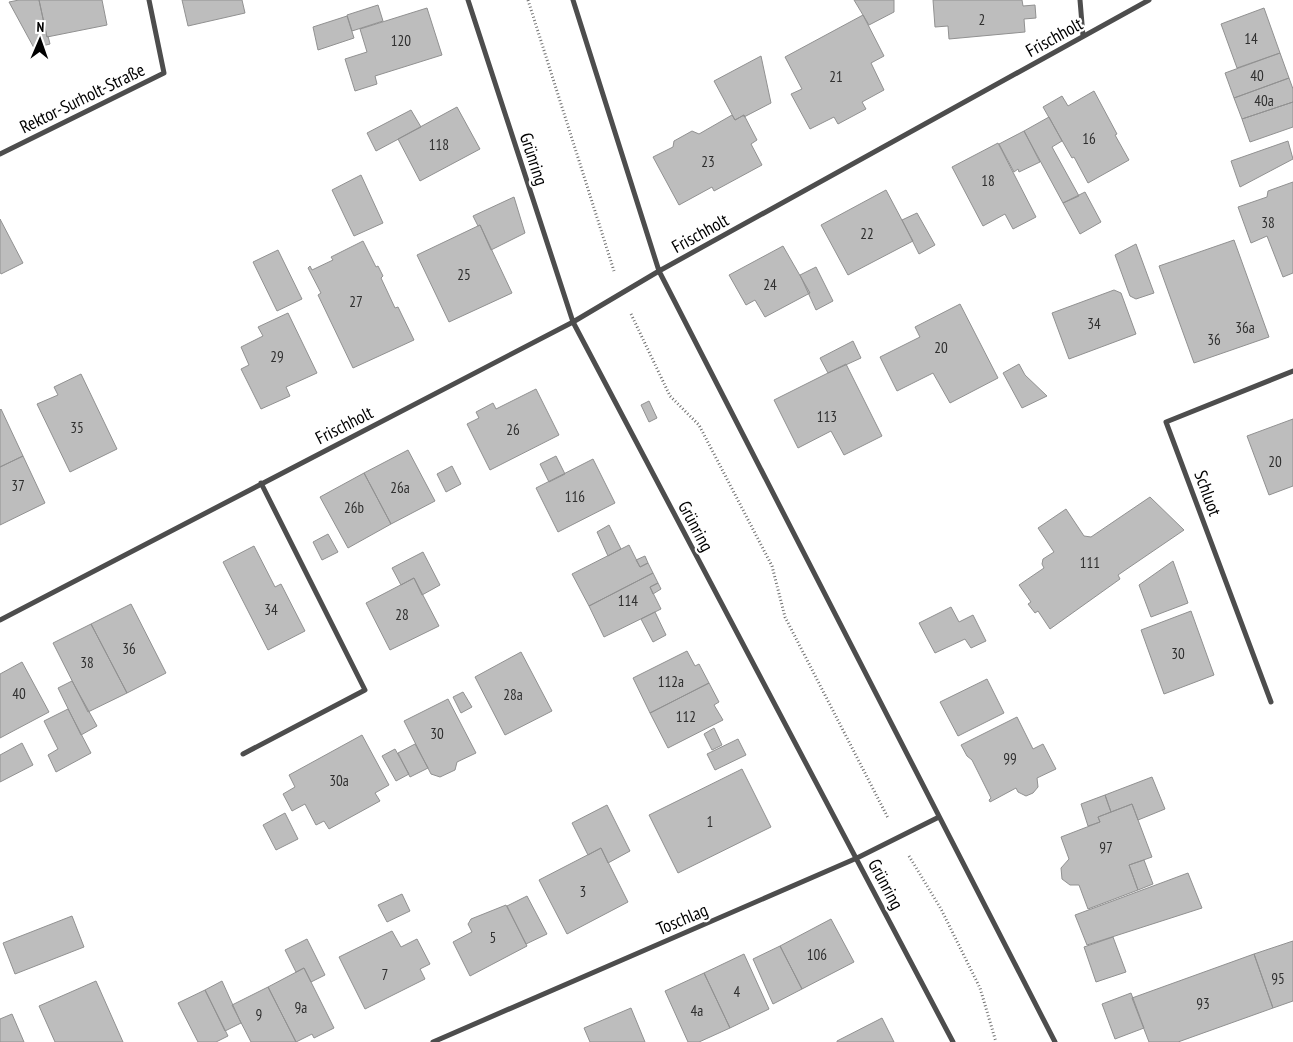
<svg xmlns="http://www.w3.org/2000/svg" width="1293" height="1042" font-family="'PT Sans Narrow',sans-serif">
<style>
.building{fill:#bdbdbd;stroke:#919191}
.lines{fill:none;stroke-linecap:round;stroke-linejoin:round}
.path{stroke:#6f6f6f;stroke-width:3;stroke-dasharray:1 2.5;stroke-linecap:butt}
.street{stroke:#4d4d4d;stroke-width:5}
.labels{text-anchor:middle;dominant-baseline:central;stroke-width:4.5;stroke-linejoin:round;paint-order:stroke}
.number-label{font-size:15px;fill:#2f2f2f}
.street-label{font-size:18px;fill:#000;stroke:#fff}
</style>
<rect width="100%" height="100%" fill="#fff"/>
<!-- building -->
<path class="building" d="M19,0H39L47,37L48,36L50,44L34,48L9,2Z
M39,0H102L107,25L47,37Z
M182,0H242L245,13L188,26Z
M854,0H894V12L869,25Z
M933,0H1022L1023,6L1035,5L1036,18L1024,19L1025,32L949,39L948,26L935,27Z
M378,5L383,21L352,31L347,15Z
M427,8L442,55L375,76L377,84L355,91L345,59L367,52L360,29Z
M1264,8L1280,53L1237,68L1221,24Z
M863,15L884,56L871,63L884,90L862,102L866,109L838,124L834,117L810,129L791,94L802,89L785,57Z
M347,16L354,38L318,50L313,27Z
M1280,53L1289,78L1234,98L1225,73Z
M761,56L771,103L744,117V115L735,120L714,81Z
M1289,78L1293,89V102L1242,119L1234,98Z
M1094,91L1117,134L1115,135L1129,160L1088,183L1074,157L1072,158L1043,107L1062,96L1068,106Z
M1293,102V127L1250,142L1242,119Z
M457,107L480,149L420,181L398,139Z
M411,110L421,127L376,151L367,133Z
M732,115L735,120L744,115L757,140L751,144L762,165L714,191L712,187L679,205L653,157L673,147L674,141L692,131L699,134Z
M1049,117L1062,141L1052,147L1079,196L1063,203L1024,131Z
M1024,131L1040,162L1019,172L1018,169L1014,172L999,144Z
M1288,141L1293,159L1240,187L1231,161Z
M998,143L1036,217L1013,229L1005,214L983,226L952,167Z
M361,175L383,223L354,236L332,190Z
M1293,182V273L1283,277L1267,236L1251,243L1238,207L1267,197L1268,191Z
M886,190L913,241L848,275L821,225Z
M1085,192L1101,222L1080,234L1063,203Z
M514,197L525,233L491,250L480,225L478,226L473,216Z
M917,213L935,245L919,254L902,220Z
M0,219L23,263L1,274L0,272Z
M480,225L512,293L449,322L417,255Z
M1234,240L1269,337L1194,363L1159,266Z
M363,241L376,267L378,266L383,276L381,278L395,308L398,307L414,340L353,368L318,295L321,293L308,268L310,266L312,270L333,260L331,257Z
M1136,244L1154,293L1136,299L1130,296L1115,255Z
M783,246L810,293L765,317L755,300L746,305L729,275Z
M278,250L302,299L277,311L253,262Z
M816,267L833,301L816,310L800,275Z
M1114,290L1121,293L1136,334L1069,359L1052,313Z
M960,304L998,378L950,403L933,373L897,391L880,357L920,337L915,327Z
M288,313L317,373L286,387L290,396L261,409L241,369L249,365L241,347L263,336L258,327Z
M853,341L861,358L828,373L820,358Z
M846,364L882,436L844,455L831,431L798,448L774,400Z
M1019,364L1025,375L1047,396L1022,408L1003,373Z
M81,374L117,449L70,472L37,404L58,395L54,387Z
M536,389L559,435L490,470L467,424L479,418L476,412L493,403L496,409Z
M649,401L657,418L649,422L641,405Z
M1,409L23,456L0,467V410Z
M1293,419V486L1269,495L1247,436Z
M408,450L435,501L391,524L364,473Z
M23,456L45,503L0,525V467Z
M556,456L565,474L549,482L540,464Z
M593,459L615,503L558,532L536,488Z
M452,466L461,484L446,492L437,474Z
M364,473L391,524L348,548L320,497Z
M1150,497L1184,530L1118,575L1120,579L1050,629L1038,611L1035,613L1028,604L1031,602L1019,585L1044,568L1042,564L1043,559L1054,552L1038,528L1066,509L1084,536L1091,537Z
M609,525L621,549L608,556L597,532Z
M328,534L338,552L322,560L313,542Z
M629,545L640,567L648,563L653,573L589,606L572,574Z
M254,546L275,587L281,584L305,631L268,650L223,562Z
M423,552L440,585L422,595L414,578L401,585L392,568Z
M645,556L648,563L640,567L636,560Z
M1173,561L1188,603L1151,617L1139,585Z
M653,573L658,583L650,587L661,609L604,637L589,606Z
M414,578L439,626L390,650L366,603Z
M658,583L661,589L653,594L650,587Z
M131,604L166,673L127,693L91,624Z
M951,607L959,622L973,615L986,641L971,648L965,639L935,653L919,623Z
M1191,611L1214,675L1164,694L1141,630Z
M655,612L666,635L653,642L641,619Z
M91,624L127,693L88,712L53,643Z
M687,651L695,666L699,664L709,683L650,713L633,678Z
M521,652L552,711L505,735L475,677Z
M22,662L49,712L0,738V674Z
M987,679L1004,713L958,736L940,702Z
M72,681L97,726L81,735L58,688Z
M709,683L719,702L714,705L723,720L668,748L650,713Z
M463,692L472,707L461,713L453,697Z
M448,699L476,753L457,762L455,770L440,777L431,774L404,721Z
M68,709L91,753L56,772L48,755L58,749L44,721Z
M1017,717L1033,749L1043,744L1056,769L1037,778L1038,787L1033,793L1026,796L1018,792L1016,788L990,802L989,800L991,798L972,760L967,756L961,745Z
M714,728L722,745L712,750L704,734Z
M362,735L389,785L375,793L380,801L329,829L324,821L316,825L305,804L292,811L283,794L295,787L289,775Z
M738,739L746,755L715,770L707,754Z
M22,743L33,765L0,782V755Z
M415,744L428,768L410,777L398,753Z
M395,749L409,774L396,781L382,756Z
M742,769L771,827L678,873L649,815Z
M1152,777L1165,809L1138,820L1132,804L1111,812L1105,795Z
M1105,795L1111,812L1098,817L1100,822L1088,826L1081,804Z
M1132,804L1152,857L1129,865L1138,890L1088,909L1079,885H1070L1062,879L1061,868L1069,859L1061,837L1100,822L1098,817Z
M607,805L630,851L608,863L601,848L588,855L572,823Z
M285,813L298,839L276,850L263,825Z
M601,848L628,902L567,934L539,880Z
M1144,860L1153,884L1138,890L1129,865Z
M1188,873L1202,908L1087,945L1075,915Z
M402,894L410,911L387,922L378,905Z
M527,896L547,934L526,944L507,906Z
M506,905L527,946L470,976L453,942L472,932L468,924L471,919Z
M72,916L84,947L15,974L3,943Z
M831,919L854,962L802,989L780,946Z
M392,931L401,947L417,939L430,964L420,969L425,979L365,1009L339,957Z
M1113,937L1126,972L1096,982L1084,947Z
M307,939L325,975L311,982L304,968L296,972L285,950Z
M1293,941V1001L1273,1008L1254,954Z
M780,946L802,989L773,1004L753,959Z
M744,954L769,1009L730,1028L704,973Z
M1254,954L1273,1008L1178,1042H1149L1132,998Z
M304,968L334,1028L314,1038L312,1034L296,1042L268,987Z
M704,973L730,1028L699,1042H688L665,991Z
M96,981L123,1042H55L39,1006Z
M222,981L241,1023L225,1031L205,990Z
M268,987L296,1042H251L232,1005Z
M205,990L228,1036L216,1042H198L178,1003Z
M1131,993L1144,1028L1115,1039L1102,1004Z
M631,1008L645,1042H590L584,1028Z
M12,1014L24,1042H0V1019Z
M882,1018L894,1042H837V1041Z"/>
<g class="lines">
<!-- path -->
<path class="path" d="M528,0L614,271
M631,314L670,396L699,425L772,566L785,617L888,818
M909,856L941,909L980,988L996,1042"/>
<!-- street -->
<path class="street" d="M468,0L573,322L953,1042
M573,0L659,271L1055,1042
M1080,0L1083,36
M0,154L164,73L149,0
M0,620L573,322L659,271L1149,0
M1271,702L1166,422L1293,371
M243,754L365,690L261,483
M433,1042L857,858L939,817"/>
</g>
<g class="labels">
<!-- number labels -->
<g class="number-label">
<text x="982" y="19">2</text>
<text x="1251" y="38">14</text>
<text x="401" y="40">120</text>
<text x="1257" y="75">40</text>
<text x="836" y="76">21</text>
<text x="1264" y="100">40a</text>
<text x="1089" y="138">16</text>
<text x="439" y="144">118</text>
<text x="708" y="161">23</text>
<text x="988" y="180">18</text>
<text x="1268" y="222">38</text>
<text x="867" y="233">22</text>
<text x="464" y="274">25</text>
<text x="770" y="284">24</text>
<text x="356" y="301">27</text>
<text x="1094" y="323">34</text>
<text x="1245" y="327">36a</text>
<text x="1214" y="339">36</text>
<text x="941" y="347">20</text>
<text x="277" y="356">29</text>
<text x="827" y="416">113</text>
<text x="77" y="427">35</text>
<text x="513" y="429">26</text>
<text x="1275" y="461">20</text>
<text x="18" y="485">37</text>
<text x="400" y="487">26a</text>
<text x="575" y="496">116</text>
<text x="354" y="507">26b</text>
<text x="1090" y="562">111</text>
<text x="628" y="600">114</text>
<text x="271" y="609">34</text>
<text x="402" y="614">28</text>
<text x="129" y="648">36</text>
<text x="1178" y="653">30</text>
<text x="87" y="662">38</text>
<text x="671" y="681">112a</text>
<text x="19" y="693">40</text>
<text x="513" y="694">28a</text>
<text x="686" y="716">112</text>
<text x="437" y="733">30</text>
<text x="1010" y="758">99</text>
<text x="339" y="780">30a</text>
<text x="710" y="821">1</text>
<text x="1106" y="847">97</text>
<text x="583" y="891">3</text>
<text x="493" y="937">5</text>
<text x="817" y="954">106</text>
<text x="385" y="974">7</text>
<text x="1278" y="978">95</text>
<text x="737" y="991">4</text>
<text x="1203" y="1003">93</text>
<text x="301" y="1007">9a</text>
<text x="697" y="1010">4a</text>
<text x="259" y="1014">9</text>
</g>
<!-- street labels -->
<g class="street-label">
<text transform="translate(1054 37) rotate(-29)">Frischholt</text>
<text transform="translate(82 98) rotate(-26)">Rektor-Surholt-Straße</text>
<text transform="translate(534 159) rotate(72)">Grünring</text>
<text transform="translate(700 233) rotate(-29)">Frischholt</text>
<text transform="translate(344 425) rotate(-27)">Frischholt</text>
<text transform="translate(1208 493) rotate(70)">Schluot</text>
<text transform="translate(696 526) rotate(62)">Grünring</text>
<text transform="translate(886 884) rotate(62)">Grünring</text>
<text transform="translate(682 919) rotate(-23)">Toschlag</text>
</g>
</g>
<!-- north arrow -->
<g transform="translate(40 40) rotate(2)" stroke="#ffffff" stroke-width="4" paint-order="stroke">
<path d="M0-4L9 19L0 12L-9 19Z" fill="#000000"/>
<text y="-8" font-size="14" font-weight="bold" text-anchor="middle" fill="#000000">N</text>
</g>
</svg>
